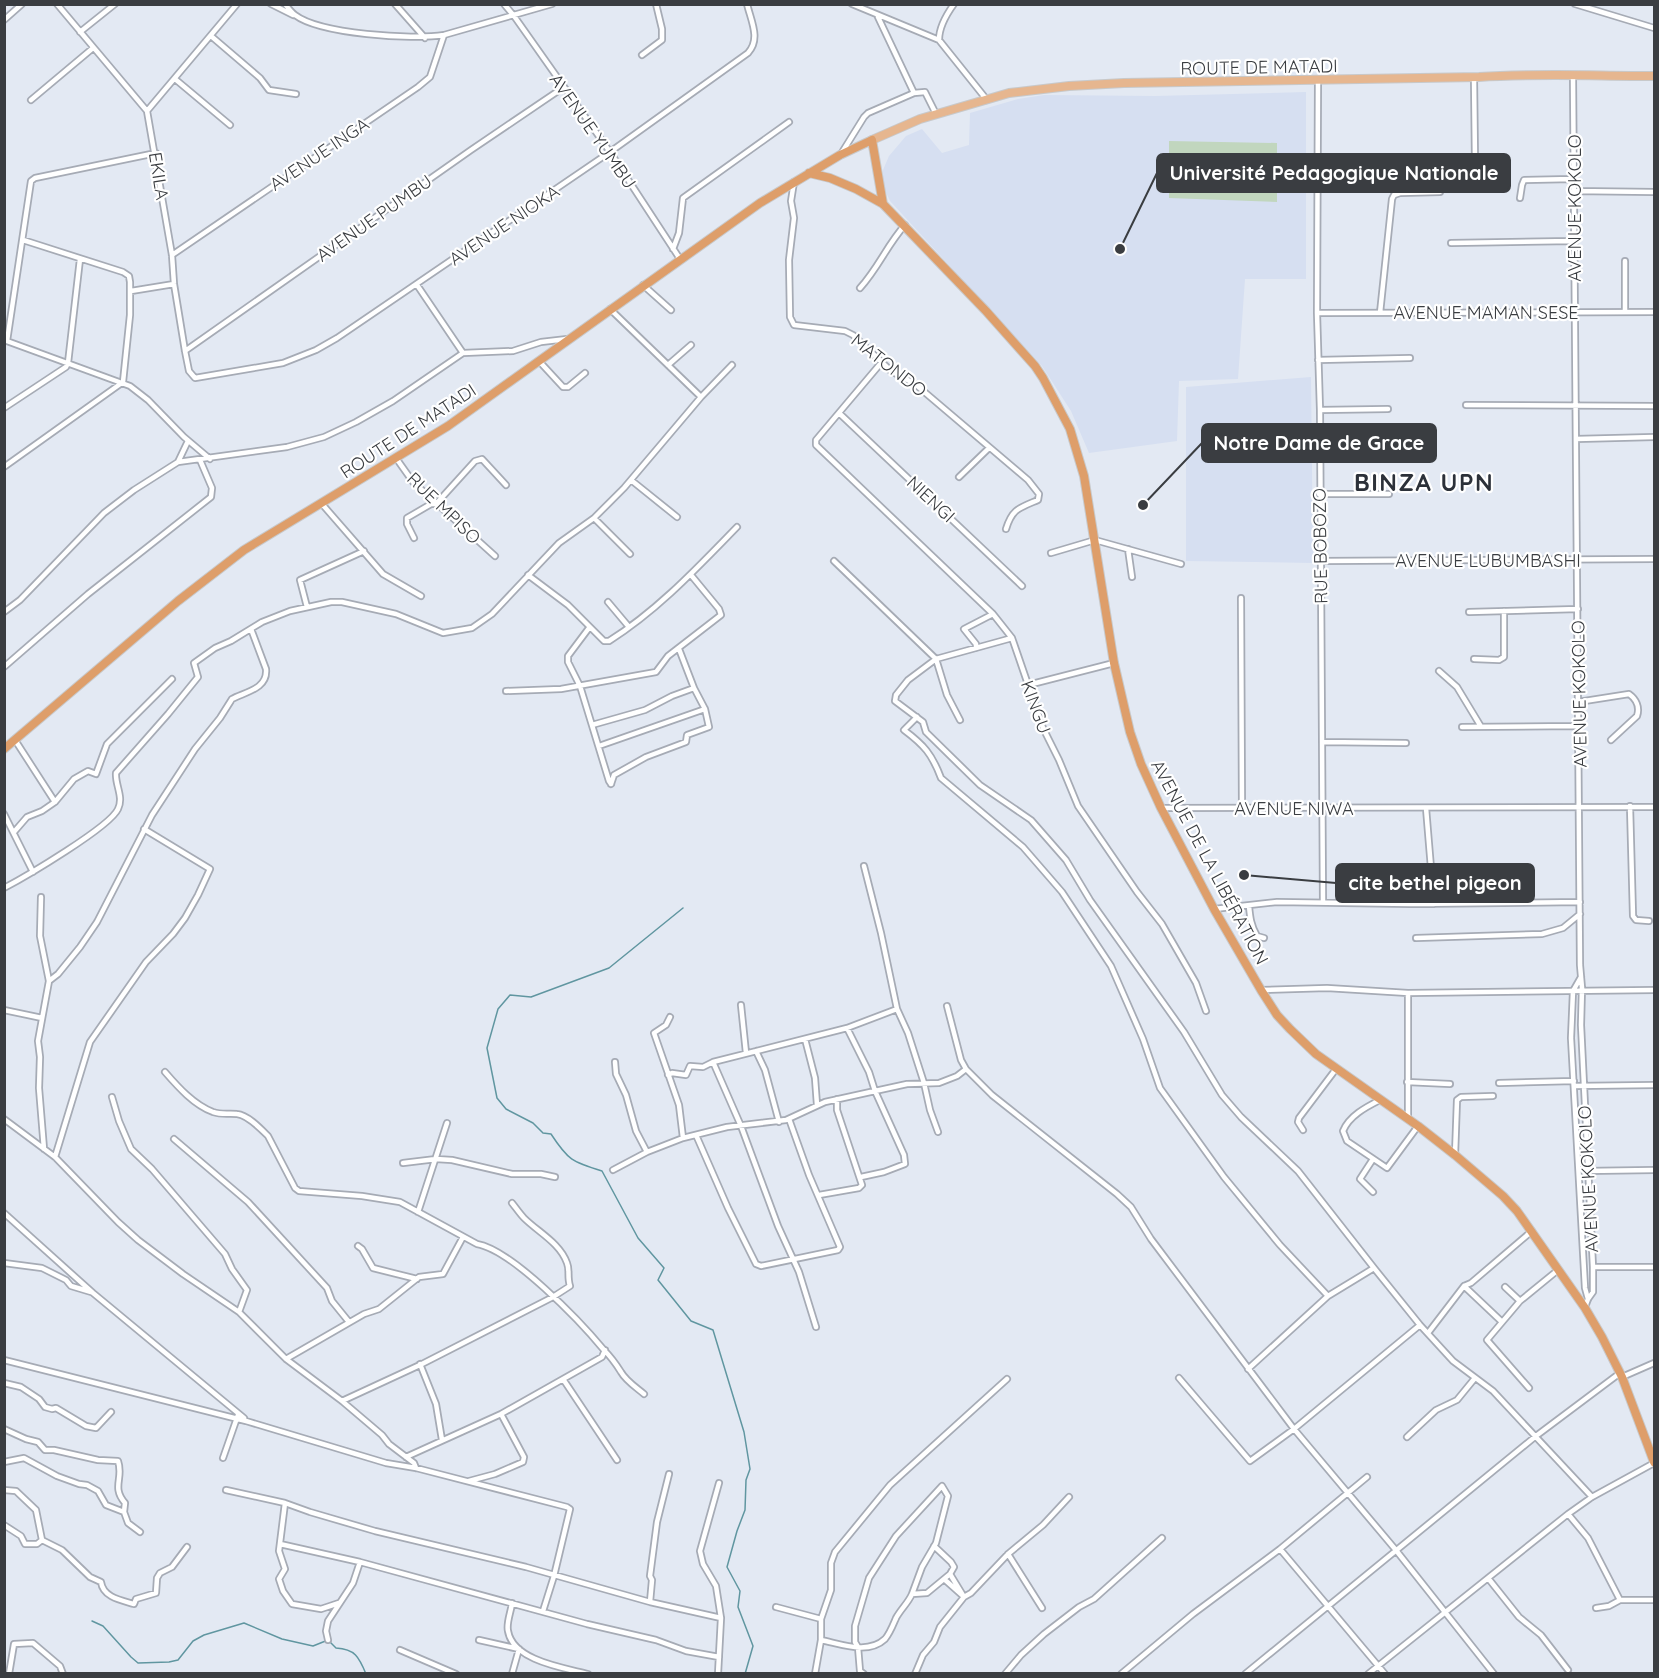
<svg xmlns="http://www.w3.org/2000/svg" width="1659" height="1678" font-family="Quicksand,sans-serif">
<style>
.built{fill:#d6dff1}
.green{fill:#c1d6be}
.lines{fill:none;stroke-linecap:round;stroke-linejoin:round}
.stream{stroke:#6096a0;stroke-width:1.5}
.minor-casing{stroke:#a6abb5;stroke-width:8}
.primary-casing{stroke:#c8c9ca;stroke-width:10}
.trunk-casing{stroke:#c8c9ca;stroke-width:10}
.minor{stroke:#fff;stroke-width:4.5}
.primary{stroke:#e6b68f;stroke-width:8}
.trunk{stroke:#de9e6a;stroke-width:8}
.labels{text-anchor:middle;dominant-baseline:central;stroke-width:4.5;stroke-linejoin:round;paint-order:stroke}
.street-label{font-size:18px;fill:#3a3d41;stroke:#fff}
.district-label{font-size:24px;font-weight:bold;letter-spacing:1.5px;fill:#2c3139;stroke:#fff}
.leader{fill:none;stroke:#3a3d41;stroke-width:2}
.callout-dot{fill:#3a3d41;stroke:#fff;stroke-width:2}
.callout{fill:#3a3d41;stroke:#3a3d41;stroke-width:2}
.callout-label{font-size:20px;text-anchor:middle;font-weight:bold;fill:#fff}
</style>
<rect width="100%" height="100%" fill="#e3e9f3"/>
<!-- built -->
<path class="built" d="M1306,92V279H1245L1238,379L1179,381L1177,441L1089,453L1071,411L1042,366L890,201L883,186V170L889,156L906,136L922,129L942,153L969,145L970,113L1018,99L1044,95L1155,96Z
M1311,377L1313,563L1186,561V387Z"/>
<!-- green -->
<path class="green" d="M1169,141L1277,143V202L1169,198Z"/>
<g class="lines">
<!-- stream -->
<path class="stream" d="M683,908L609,968L531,997L510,995L498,1009L487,1048L497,1098L506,1109L533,1123L543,1133L551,1134C568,1160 572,1162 602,1171L638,1238L664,1268L658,1280L691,1321L713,1330L744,1432L750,1469L746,1480L745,1510L737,1531L727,1567L740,1591L738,1607L753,1646L745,1674
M92,1621L103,1626L131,1657L138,1663L169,1662L178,1660L193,1641L204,1635L244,1623L282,1639L313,1646L328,1640L336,1648C355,1649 359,1657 366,1674"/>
<defs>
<path id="minor" d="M57,4L147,111L172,255L174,284L185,351L189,371L195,378L283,363L316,350L337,338L610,152L748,53C761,39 751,21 747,4
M271,4L293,15
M285,4C288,8 291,12 295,15C320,34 412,40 444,35L552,4
M395,4L425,38
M504,4L514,16L610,152L680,259
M852,4L939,40L987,100
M1575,4L1654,28
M878,17L914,93
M4,20L22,4
M80,32L115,4
M211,36L260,78L269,90L296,94
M939,40C939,27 946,15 954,4
M642,55L662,40V29L656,4
M1474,77L1475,161
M1573,77C1574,373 1579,669 1580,965L1582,988L1581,1025L1593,1267V1292L1588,1299L1585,1307
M175,79L230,125
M1318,81L1317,313L1320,410L1323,902
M31,100L93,48
M147,111L237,4
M841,154L864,117L868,113L914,93L925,92L936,114
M794,182L791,201L794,218L789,260L790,317L794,325L845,331L853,335L891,371L915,384L1028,480L1039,494L1038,500C1019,508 1012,509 1006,529
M1573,191L1654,192
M1520,198L1522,185L1524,180L1573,179
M1451,243L1573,241
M673,249L679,233L683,198L789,122
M172,255L418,87L430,77L444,35
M1625,261V312
M417,285L463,353
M643,285L671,310
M860,288C879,267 887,245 905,225
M131,291L174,284
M610,309L701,397
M1317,313L1654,312
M1380,313L1392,199L1394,195L1400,193L1440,192
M4,340L130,386L148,400L184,437L210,459
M7,341L31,181L35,178L156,153
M185,351L471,150L564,87
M1318,360L1410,358
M539,361L563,387H568L585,373
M881,363L816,440V445L993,614L1012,638L1043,728L1059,760L1078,806L1137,892L1162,924L1196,983L1206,1011
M668,365L691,345
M1466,405L1654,406
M4,408L66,367L68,363L80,259
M1320,410L1388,409
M839,413L1022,586
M1576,439L1654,437
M396,458L413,482L495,556
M178,462L188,441
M4,467L123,382L130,315V282L129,276L123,272L23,240
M959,477L989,448
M631,480L677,517
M1319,494H1389
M322,504L383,574L421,596
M594,518L630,554
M414,538L407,524V518L431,504H436L475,461L482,459L506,485
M1128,549L1132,577
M1051,553L1095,540L1181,564
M834,561L936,659L947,695L960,720
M1321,561L1654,559
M528,575L568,605L604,641H609C658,610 697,568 737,527
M1241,598L1242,809
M608,602L629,627
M307,607L300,580L364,551
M4,612L20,600L104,513L134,490L178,462L287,447L324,437L356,422L393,401L463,353L513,351L541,342L567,339
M1469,612L1578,609
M589,628L568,656V662L580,686L609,781L611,784
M1012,638L936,659L908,680L896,695L895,701L923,722L926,732L980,785L1031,820L1066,860L1090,900L1184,1032L1222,1095L1241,1117L1298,1171L1374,1268L1420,1325L1453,1361L1493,1391L1592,1497
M976,648V644L964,629L993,614
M1474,659L1499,660L1504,657V611
M4,667L88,594L211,497L212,488L200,460
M1439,671L1457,687L1480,725
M1028,685L1114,663
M506,691L561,689L656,672L668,656L721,615L719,609L691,575
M1578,702L1629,694C1636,699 1640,707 1637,716L1611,740
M917,717L904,730C924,745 932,754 941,778L1023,847L1062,892L1111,966L1143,1039L1160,1088L1224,1177L1280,1245L1328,1296
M592,725L645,710L672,696L694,688L679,649
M1462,727L1578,726
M15,740L55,802
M1322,742L1406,743
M599,746L705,709L694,688
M611,784L614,775L646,757L686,742L687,735L709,727L705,709
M1630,806L1633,916L1636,920L1649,921
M1161,808L1654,807
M1426,808L1434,904
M4,814L33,872
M14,832L27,817L42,811L55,802L74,779L88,771L96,774L107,744L172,679
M864,866L881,933L897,1009L908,1033L924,1083L930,1110L938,1132
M4,888C25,877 110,827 118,809C124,797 115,785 116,773L168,714L198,677L194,663L215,648L231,641L262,622L290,611L331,602H342L396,614L443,633L472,628L492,614L559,543L594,518L624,488L701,397L732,365
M41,897L40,936L49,981L38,1041L40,1057L39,1088L44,1149
M1249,906C1250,917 1251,926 1257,936L1264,938
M1214,909L1277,902L1410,904L1580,902
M1416,938L1542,934L1563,928L1580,914
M1581,977L1573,991L1571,1038L1585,1288L1588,1299
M49,981L58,974L80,947L97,922L152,815L195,749L220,718L232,699C245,692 268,689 266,669L251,629
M1261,990L1327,988L1408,993L1654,990
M1408,993V1119
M741,1005L746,1053
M947,1006L961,1060L966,1069L992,1095L1117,1194L1131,1207L1151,1239L1294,1429L1395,1549L1494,1674
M4,1010L42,1018
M670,1017L666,1025L654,1033L679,1105L683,1138
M847,1028L897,1009
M805,1039L815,1078L817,1105
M756,1051L765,1070L779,1122
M615,1062L616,1074L626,1095L636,1131L647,1152
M713,1062L741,1126L778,1226L799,1272L816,1327
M165,1072C178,1087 194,1105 213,1112C222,1115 229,1113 237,1114C248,1115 261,1129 268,1136L295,1188L299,1191L362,1196L400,1202L477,1244C512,1250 580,1321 604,1350C610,1356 616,1364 621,1372C626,1381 637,1388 644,1394
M1407,1082L1450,1084
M1499,1083L1574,1081
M1574,1086L1654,1085
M112,1097L119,1121L131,1149L152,1169L225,1254L232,1269L247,1290L239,1312
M1380,1100C1366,1107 1349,1116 1343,1131L1347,1141L1387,1168L1418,1126
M4,1119L55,1157L118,1222L138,1240L183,1274L239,1312L286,1359L342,1401L382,1435L389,1444L414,1463L416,1468
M1303,1130L1298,1122L1299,1118L1336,1069
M696,1135L728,1208L756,1264L761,1266L838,1250L840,1247L809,1175L789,1119
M174,1139L248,1202L327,1288L332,1301L349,1322
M1455,1155L1457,1100L1461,1097L1493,1096
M55,1157L90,1042L146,962L173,934L185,918L198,895L210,869L144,829
M1373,1159L1360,1179L1373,1192
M403,1163L436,1159L452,1160L512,1174H541L555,1177
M613,1170L647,1152L683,1138L727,1127L786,1120L825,1102L875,1091L869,1072L847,1028L713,1062L703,1067L690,1066L686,1075L672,1073L668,1075
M1585,1171L1654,1170
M861,1177L884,1172L905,1164L904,1155L875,1091L907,1084L939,1083L957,1076L966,1069
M819,1195L859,1188L862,1185L837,1110V1099
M418,1212L447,1123
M4,1213L93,1293L244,1418
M358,1246L362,1249L373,1268L417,1279
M4,1263L42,1268L66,1280L71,1286L91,1292
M1593,1267H1654
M1464,1286L1501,1321
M1505,1287L1520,1301
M1428,1333L1464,1286L1471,1283L1532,1231
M286,1359L364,1314L379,1309L419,1277L443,1274L463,1237
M4,1360L246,1421L386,1463L416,1468L567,1507L570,1509L554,1576L543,1611
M420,1364L436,1404L442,1440
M1248,1369L1328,1296L1374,1268
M1622,1377L1654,1363
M1179,1378L1250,1461L1294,1429L1420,1325
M563,1379L617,1460
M4,1383L21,1387L39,1399L45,1407L52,1409L56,1408L86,1426L96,1428L111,1412
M1529,1388L1487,1340L1520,1301L1558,1270
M342,1401L422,1364L553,1297L570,1286C567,1277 570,1270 567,1263C560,1243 538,1232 524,1218C520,1214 516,1208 512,1203
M4,1429L26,1439L38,1442L45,1450H54L98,1460L118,1461C124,1478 111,1487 125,1503L124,1512
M1407,1437L1436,1410L1457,1400L1475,1378
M406,1457L501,1414L602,1357L605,1350
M223,1458L238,1415
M4,1462L24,1458L57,1476L79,1484L87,1485L98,1491L106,1505L124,1512L128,1523L140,1532
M469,1481L495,1474L523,1462L524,1457L501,1414
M4,1490L16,1491L36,1510L42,1540L62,1550L90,1577L101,1582C103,1597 120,1600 134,1604L136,1599L156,1593L157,1578L160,1573L172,1567L187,1547
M226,1490L285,1503L310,1512L375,1531L526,1567L650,1602L721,1618
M285,1503L279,1551L285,1569L279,1579L283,1591L292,1604L321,1609L339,1603
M1568,1514L1588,1538L1620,1600
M4,1525L21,1536L25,1544H37L42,1540
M280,1544L360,1562L587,1624L656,1640L686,1651L719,1657
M934,1546L951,1562L954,1567L950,1574L964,1597
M1280,1549L1385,1674
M1008,1554L1042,1608
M1488,1578L1519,1617L1541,1635L1568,1670
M944,1579L962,1595
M650,1602L652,1580L650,1576L657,1522L669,1474
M512,1603C511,1612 506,1623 508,1631C513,1661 565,1668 588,1674
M776,1607L821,1619
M1596,1608L1609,1606L1620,1600H1654
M328,1640L326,1631L328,1621L353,1583L360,1562
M479,1640L519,1649L512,1674
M821,1640C841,1644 868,1655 885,1639C890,1633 893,1625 896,1618C901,1609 908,1603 912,1594L927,1593L950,1574
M400,1650L456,1674
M9,1674L14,1644L33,1643L60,1666L63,1674
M718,1674L721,1618L716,1586L703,1564L700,1551L719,1483
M815,1674L821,1640V1619L831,1590V1563L835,1552L890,1485L1007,1379
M864,1674L860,1671L858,1647L855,1642V1626L869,1578L896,1536L942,1486L948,1496L936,1543L922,1567L912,1594
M915,1674L923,1655L934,1642L940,1627L964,1597L971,1593L1008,1554L1043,1525L1069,1497
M1005,1674L1021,1655L1044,1634L1079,1607L1094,1599L1162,1538
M1121,1674L1193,1614L1280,1549L1367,1477
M1245,1674L1536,1436L1620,1373
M1368,1674L1568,1514L1592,1497L1654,1463"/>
<path id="primary" d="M872,140L920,119L1009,93L1069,86L1124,83L1479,77C1538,73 1596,76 1654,76"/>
<path id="trunk" d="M809,173L830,178L856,189L883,204L986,311L1035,366L1043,378L1070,429L1084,476L1114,663L1130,732L1141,764L1161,808L1214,909L1261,990L1277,1015L1290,1029L1316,1054L1418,1126L1455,1155L1503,1196L1517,1211L1585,1308L1602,1337L1622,1377L1654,1462
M4,749L178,601L244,550L448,426L760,203L840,155L872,140L883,204"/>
</defs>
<!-- minor casing -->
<use href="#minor" class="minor-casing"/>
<!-- primary casing -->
<use href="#primary" class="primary-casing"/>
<!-- trunk casing -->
<use href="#trunk" class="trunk-casing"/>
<!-- minor -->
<use href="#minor" class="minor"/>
<!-- primary -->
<use href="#primary" class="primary"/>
<!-- trunk -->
<use href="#trunk" class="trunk"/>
</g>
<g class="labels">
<!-- street labels -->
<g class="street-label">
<text transform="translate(1259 67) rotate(-1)">ROUTE DE MATADI</text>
<text transform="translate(593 131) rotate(55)">AVENUE YUMBU</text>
<text transform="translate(319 154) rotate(-34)">AVENUE INGA</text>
<text transform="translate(159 176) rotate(81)">EKILA</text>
<text transform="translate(1574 208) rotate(-90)">AVENUE KOKOLO</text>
<text transform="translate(374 218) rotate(-35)">AVENUE PUMBU</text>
<text transform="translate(504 225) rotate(-34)">AVENUE NIOKA</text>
<text x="1486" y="312">AVENUE MAMAN SESE</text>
<text transform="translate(889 365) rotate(38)">MATONDO</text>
<text transform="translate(408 431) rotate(-33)">ROUTE DE MATADI</text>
<text transform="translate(931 499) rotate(43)">NIENGI</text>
<text transform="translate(444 508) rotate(44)">RUE MPISO</text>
<text transform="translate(1320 546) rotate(-91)">RUE BOBOZO</text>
<text x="1488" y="560">AVENUE LUBUMBASHI</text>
<text transform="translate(1579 694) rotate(-91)">AVENUE KOKOLO</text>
<text transform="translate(1036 707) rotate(70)">KINGU</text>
<text x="1294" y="808">AVENUE NIWA</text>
<text transform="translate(1210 862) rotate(62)">AVENUE DE LA LIBÉRATION</text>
<text transform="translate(1588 1179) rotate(-93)">AVENUE KOKOLO</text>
</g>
<!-- district labels -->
<g class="district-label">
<text x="1424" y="482">BINZA UPN</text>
</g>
</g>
<!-- callouts -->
<path class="leader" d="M1120 249L1157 173M1143 505L1202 443M1244 875L1336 883"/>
<g class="callout-dot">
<circle cx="1120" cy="249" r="6"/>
<circle cx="1143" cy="505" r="6"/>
<circle cx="1244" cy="875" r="6"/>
</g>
<g class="callout">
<rect x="1157" y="154" width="353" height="38" rx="6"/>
<rect x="1202" y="424" width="234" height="38" rx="6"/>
<rect x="1336" y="864" width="198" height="38" rx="6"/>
</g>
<g class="callout-label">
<text x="1334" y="180">Université Pedagogique Nationale</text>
<text x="1319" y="450">Notre Dame de Grace</text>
<text x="1435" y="890">cite bethel pigeon</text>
</g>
<!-- border -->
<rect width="1659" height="1678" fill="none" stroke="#3a3d41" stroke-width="12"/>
</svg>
